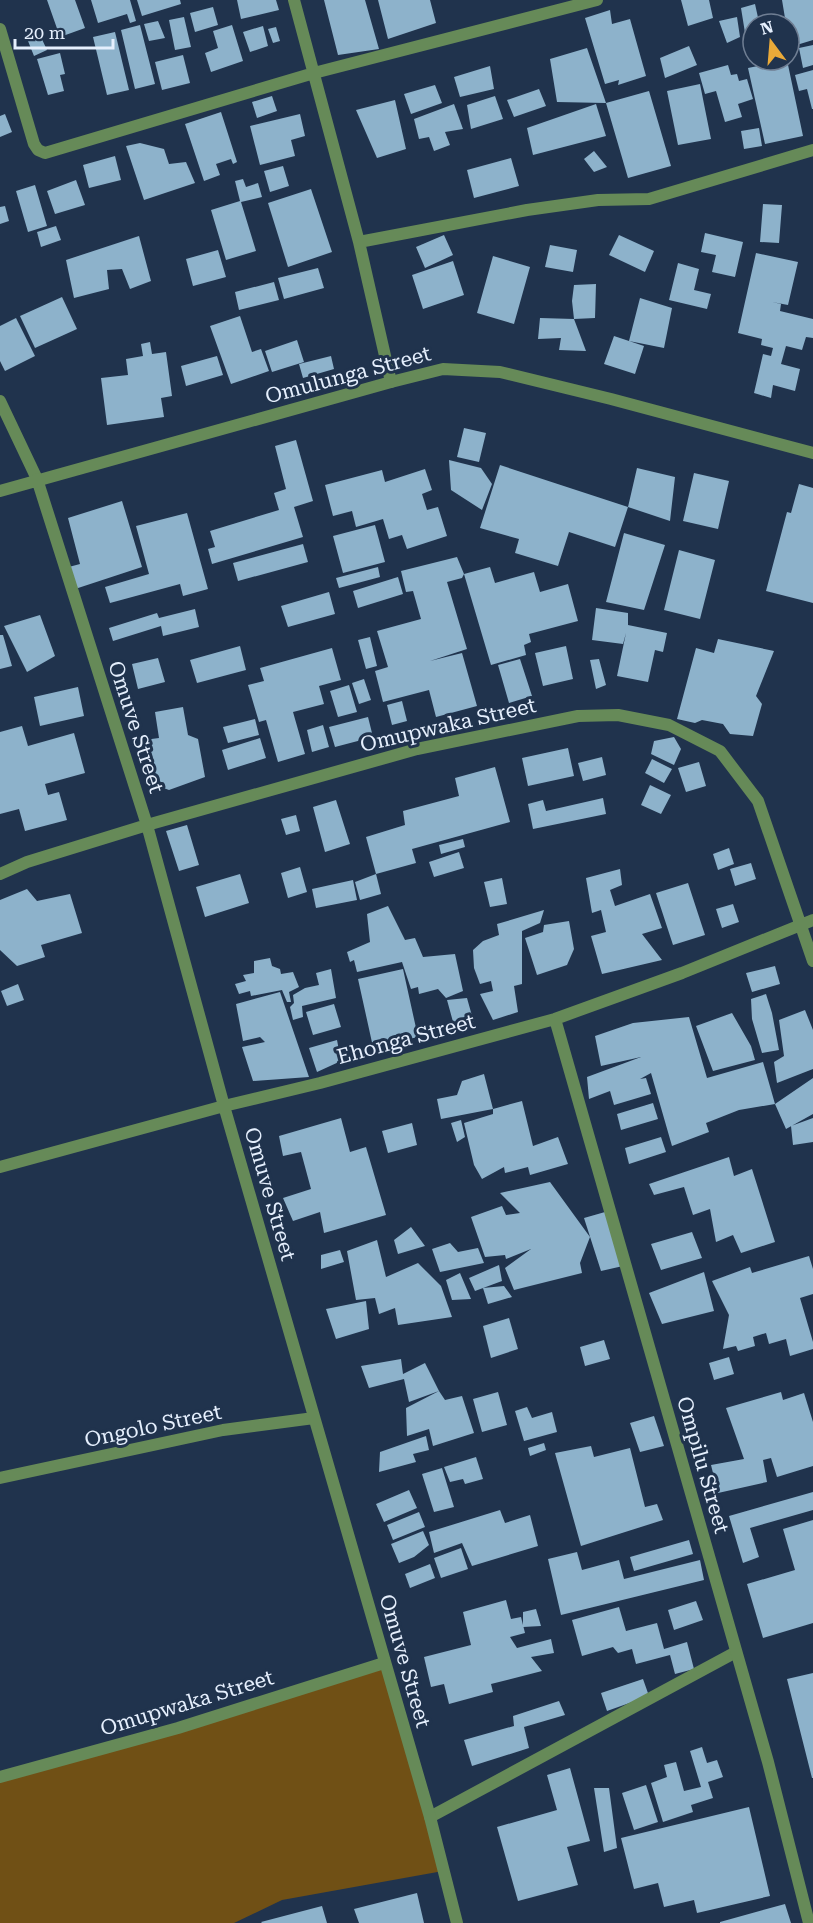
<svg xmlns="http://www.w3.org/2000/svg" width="813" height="1923" font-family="'Roboto Serif',serif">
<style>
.green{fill:#705015}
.building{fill:#8db2cb}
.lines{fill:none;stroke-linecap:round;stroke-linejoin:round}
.service{stroke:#668a58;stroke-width:12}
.minor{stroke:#668a58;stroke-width:12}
.labels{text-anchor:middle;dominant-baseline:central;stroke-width:6;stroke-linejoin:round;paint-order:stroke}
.street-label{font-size:21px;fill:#e5effd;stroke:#20334d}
</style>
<rect width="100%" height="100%" fill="#20334d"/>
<!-- green -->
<path class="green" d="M384,1663L443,1871L282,1900L234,1923H0V1777Z"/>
<!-- building -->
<path class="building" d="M47,0H75L85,28L60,37Z
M91,0H130L136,21L130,23L127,14L98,23Z
M137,0H180L181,4L142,16Z
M237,0H276L279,10L241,19Z
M324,0H365L379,49L338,55Z
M378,0H430L436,23L388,39Z
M681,0H709L713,18L688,26Z
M782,0H813V40L790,47L789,24H786Z
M755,4L759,22L776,19L778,24H753V37L746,39L741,8Z
M213,7L218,25L195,32L190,13Z
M610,10L612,24L630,19L646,76L618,85L619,80L605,84L585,18Z
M184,17L191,47L175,50L169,20Z
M737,17L740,37L727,43L719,21Z
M158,21L165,38L149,41L144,24Z
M140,25L155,84L135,89L121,30Z
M232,25L243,61L211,72L205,53L218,48L213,31Z
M263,26L268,46L250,52L243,32Z
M276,27L280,41L273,43L268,29Z
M115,32L129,90L107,95L93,37Z
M40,35L47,50L34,56L28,41Z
M813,45V65L803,68L799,48Z
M689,46L697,65L665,78L660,58Z
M587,48L606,103L557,102L550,59Z
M60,53L65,74L60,75L64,91L48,95L37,59Z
M183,55L190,83L162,90L155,62Z
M787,60L803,136L765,144L748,68Z
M728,65L731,75L737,74L739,81L747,79L753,99L738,104L742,117L725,122L716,91L705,94L699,73Z
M490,66L494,89L460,97L454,77Z
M813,70V109H812L807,89L799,91L795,75Z
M700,84L711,139L678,145L667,91Z
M435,85L442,103L411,114L404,94Z
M539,89L546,106L514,117L507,100Z
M649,91L671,166L628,178L606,103Z
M272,96L277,111L257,118L252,102Z
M495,96L503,119L471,129L467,105Z
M395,100L406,149L377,158L356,110Z
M454,104L463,129L445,132L450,145L434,151L429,137L419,139L414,119Z
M596,104L606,136L533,155L527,128Z
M221,112L237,162L233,164L231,159L216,164L220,175L204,181L185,124Z
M5,114L12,132L0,137V116Z
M300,114L305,136L291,140L295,156L260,165L250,126Z
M759,128L762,146L744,149L741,131Z
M140,143L164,149L169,164L186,162L195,183L144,200L126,146Z
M594,151L607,167L594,172L584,159Z
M115,156L121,180L89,188L83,165Z
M511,158L519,186L474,198L467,170Z
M283,166L289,186L270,192L264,171Z
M243,179L246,187L258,183L262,197L241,202L256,251L226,260L211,210L240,201L235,181Z
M76,180L85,205L55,214L47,191Z
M35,185L47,226L28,232L16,191Z
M311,189L332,252L288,267L268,203Z
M763,204L782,205L779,243L760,242Z
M5,206L9,221L0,224V207Z
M56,226L61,240L41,247L37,232Z
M705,233L743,242L735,277L712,272L716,255L701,252Z
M444,235L453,255L425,268L416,247Z
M619,235L654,251L645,272L609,255Z
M139,236L151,281L130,289L122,269L107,270L109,289L74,298L66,260Z
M550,245L577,250L573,272L545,267Z
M218,250L226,277L193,286L186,259Z
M756,253L798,262L788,305L772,302L781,304L780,311L813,319V338L806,337L802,350L786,346L781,364L800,369L795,391L773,385L771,398L754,393L763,354L771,356L773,348L761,345L762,339L738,333Z
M493,256L530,267L514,324L477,313Z
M453,261L464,295L423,309L412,275Z
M678,263L699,269L694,290L711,294L707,309L669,300Z
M318,268L324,288L284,299L278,278Z
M274,282L279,300L239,310L235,292Z
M596,284L595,318L574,319L572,301L574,285Z
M62,297L77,329L35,348L20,316Z
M640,298L672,308L664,348L629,341L644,346L635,374L604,364L614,336L629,341Z
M240,316L252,352L261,349L269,371L231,384L210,326Z
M16,318L35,356L5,371L0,361V326Z
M540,318L574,319L586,351L559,350L561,338L538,339Z
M297,340L304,362L272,372L265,351Z
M150,342L152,354L166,352L172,396L161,398L164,417L107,425L101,378L128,375L126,359L143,356L141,344Z
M217,356L223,375L186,386L181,366Z
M331,356L334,369L303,378L299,364Z
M464,428L486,433L479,462L457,457Z
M296,440L313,501L294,507L303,537L212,564L208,549L215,547L210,531L279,510L274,493L286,489L275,446Z
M449,460L481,468L492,484L482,510L451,490Z
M500,465L628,507L615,547L569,532L558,566L515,553L519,539L480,528Z
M637,468L675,477L670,521L628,507Z
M425,469L432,490L422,494L427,510L438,507L447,536L407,549L402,535L389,539L383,519L356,527L352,511L333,516L325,485L382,470L385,482Z
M694,473L729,481L718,529L683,521Z
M799,484L813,488V603L766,591L787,512L791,513Z
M122,501L142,567L72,590L65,568L80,564L68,518Z
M187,513L208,589L183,596L180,584L110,603L105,587L149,574L136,526Z
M375,525L385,562L343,573L333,536Z
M624,533L665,545L644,610L606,602Z
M303,544L308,562L238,581L233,563Z
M679,550L715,560L700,619L664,610Z
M457,557L464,574L462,578L447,582L467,649L430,661L462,653L477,706L436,717L429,690L383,702L375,671L388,667L377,631L421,619L413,591L406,592L401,571Z
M378,567L380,577L339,588L336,578Z
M490,567L495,583L534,572L540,592L568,584L578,621L529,634L531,642L524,645L526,655L491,665L464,574Z
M398,577L403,594L358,608L353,591Z
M329,592L335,614L288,627L281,606Z
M596,608L628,613V625L667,633L663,652L655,650L648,682L617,676L626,633L623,644L592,640Z
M195,609L199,627L163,636L161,626L113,641L109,628L157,613L159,618Z
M40,615L55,656L27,672L4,626Z
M0,635H3L12,666L0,669Z
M370,637L377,666L366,669L358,640Z
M718,639L774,651L756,696L762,704L753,736L730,734L723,724L702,720L695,723L677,719L696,648L714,653Z
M240,646L246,670L197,683L190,660Z
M566,646L573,679L543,686L535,653Z
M332,648L341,680L319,686L324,704L293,712L305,754L278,762L266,720L259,722L248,685L264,681L260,668Z
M158,658L165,682L138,689L132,664Z
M520,659L532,696L509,703L498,665Z
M599,659L606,685L596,689L590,660Z
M364,679L371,700L359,704L352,683Z
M349,685L357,712L338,717L330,691Z
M78,687L84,716L40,726L34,697Z
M402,701L407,721L392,725L387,705Z
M183,707L188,735L198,739L205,777L169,790L153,784L144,740L159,738L155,712Z
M368,717L373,737L335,747L329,727Z
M255,719L259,735L228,743L223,727Z
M323,725L329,747L312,752L307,730Z
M22,726L28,746L74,733L85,773L45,784L48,795L59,792L67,820L25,831L19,809L0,814V732Z
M674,737L681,749L674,765L651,754L654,741Z
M260,738L266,758L228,770L222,750Z
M568,748L574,776L528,786L522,758Z
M602,757L606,775L583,781L578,763Z
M652,759L672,769L664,783L645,773Z
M699,762L706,786L686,792L678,768Z
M495,767L510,822L412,849L416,863L376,874L366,837L405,825L403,811L459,796L455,778Z
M650,785L671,795L661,814L641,805Z
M603,798L606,814L533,829L528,804L543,800L546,811Z
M336,800L350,844L325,852L313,807Z
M296,815L300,831L286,835L281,819Z
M187,825L199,865L179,871L166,831Z
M463,839L465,847L441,854L439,845Z
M729,848L734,864L718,870L713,854Z
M459,852L464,868L434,877L429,862Z
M751,863L756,879L735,886L730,869Z
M300,867L307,892L288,898L281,873Z
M620,869L622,885L610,890L615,906L650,894L662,928L642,934L662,960L602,974L591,936L606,932L601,910L592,913L586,878Z
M240,874L249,903L205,917L196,887Z
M376,874L381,894L360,900L355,882Z
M502,878L507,904L490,907L484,882Z
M353,880L357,900L316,908L312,889Z
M688,883L705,935L673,945L656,893Z
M27,889L37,901L70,894L82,933L41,945L45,957L17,966L0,950V900Z
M733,904L739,922L722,928L716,909Z
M388,906L405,940L415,938L423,957L455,954L463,991L446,998L438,989L419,994L418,987L411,989L402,962L357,972L354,960L350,962L347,952L370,942L367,914Z
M544,910L540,923L522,931V984L514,986L518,1012L493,1020L480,994L493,991L491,981L480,984L474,968L473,950L483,941L499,935L497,924Z
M569,921L574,949L567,965L537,975L525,938L543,932L544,925Z
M270,958L272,966L280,969L281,974L293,972L299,987L289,992L291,1002H287L282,990L251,996L250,991L239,994L235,984L246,981L243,975L254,973V961Z
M775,966L780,984L752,992L746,973Z
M331,969L336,998L302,1006L303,1017L293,1020L290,1007L294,1003L293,995L305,988L319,985L316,973Z
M403,969L418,1037L373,1047L358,979Z
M18,984L24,1000L7,1006L1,991Z
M280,992L309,1077L253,1081L242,1047L265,1042L260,1037L243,1041L236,1004Z
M766,994L772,1013L779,1050L762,1053L752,1019L751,999Z
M467,998L474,1023L455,1029L447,1000Z
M334,1004L341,1027L313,1035L306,1012Z
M805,1010L813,1030V1069L777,1083L774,1062L784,1056L779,1020Z
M732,1013L751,1046L755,1060L713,1071L696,1026Z
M689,1017L707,1078L763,1062L775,1104L739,1110L706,1123L709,1132L672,1146L651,1073L640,1079L646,1078L651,1094L614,1105L610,1091L589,1099L587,1077L641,1057L601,1066L595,1036L633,1023Z
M337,1040L341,1061L317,1072L309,1048Z
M484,1074L493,1109L441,1119L437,1099L457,1095L462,1081Z
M813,1078V1114L786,1129L775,1104Z
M522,1101L533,1146L558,1137L568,1164L530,1175L528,1167L505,1173L504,1167L482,1179L474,1165L464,1123L493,1114V1109Z
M653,1103L658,1119L621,1130L617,1114Z
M341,1118L350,1152L366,1147L386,1215L324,1233L320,1212L293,1221L283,1198L311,1189L301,1152L283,1156L279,1136Z
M813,1118V1142L793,1145L791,1126Z
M461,1120L465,1137L457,1142L451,1123Z
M412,1123L417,1145L388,1153L382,1131Z
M661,1137L666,1152L629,1164L625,1148Z
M729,1157L734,1176L752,1169L775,1242L741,1253L733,1235L716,1242L710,1209L693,1215L684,1187L654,1195L649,1184Z
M550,1182L590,1237L580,1263L582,1273L514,1290L505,1268L531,1249L506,1259L505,1255L485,1257L471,1217L502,1206L506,1215L520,1213L500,1193Z
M605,1212L623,1266L601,1271L584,1218Z
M411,1227L425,1246L398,1254L394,1240Z
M692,1232L702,1258L661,1270L651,1244Z
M377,1240L386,1277L418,1263L441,1286L452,1317L398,1325L395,1308L379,1314L375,1298L356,1300L347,1251Z
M450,1243L458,1252L478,1248L484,1263L440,1272L432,1249Z
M340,1250L344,1262L321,1269V1255Z
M809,1256L813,1269V1294L800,1298L813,1342V1349L790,1356L786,1339L769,1344L766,1333L753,1337L755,1346L738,1351L736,1346L723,1349L729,1315L712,1281L750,1267L752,1273Z
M499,1265L502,1281L475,1291L469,1278Z
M704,1272L714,1311L662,1324L649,1293Z
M460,1273L471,1299L452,1300L446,1280Z
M504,1286L512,1297L488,1304L483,1288Z
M366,1301L369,1329L336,1339L326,1309Z
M509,1318L518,1349L491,1358L483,1326Z
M604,1340L610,1359L585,1366L580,1347Z
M729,1357L734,1374L714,1380L709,1363Z
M401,1359L403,1374L425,1363L439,1391L409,1402L404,1379L369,1388L361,1366Z
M439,1391L445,1400L462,1396L474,1433L433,1446L429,1429L407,1436L406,1408Z
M498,1392L507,1425L482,1432L473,1399Z
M781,1392L783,1400L804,1393L813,1422V1466L777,1477L771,1458L763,1460L767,1482L718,1493L711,1465L744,1459L726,1408Z
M527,1407L532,1418L552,1412L557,1432L524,1441L515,1411Z
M654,1416L664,1446L640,1452L630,1423Z
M426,1436L429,1450L413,1454L416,1462L379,1472L380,1452Z
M544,1443L546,1450L530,1456L528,1448Z
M591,1446L594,1457L630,1448L645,1507L657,1504L663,1520L581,1546L555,1453Z
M476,1457L483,1479L465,1484L463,1479L450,1482L444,1467Z
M442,1468L454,1507L434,1512L422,1474Z
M409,1490L417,1508L384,1522L376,1504Z
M813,1492V1510L750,1528L759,1557L743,1563L729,1516Z
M500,1510L505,1523L530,1515L538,1546L472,1566L462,1543L434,1553L429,1532Z
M419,1512L425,1527L393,1540L387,1525Z
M813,1520V1623L763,1638L747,1584L795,1570L783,1529Z
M423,1531L429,1545L414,1557L399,1563L391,1544Z
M689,1540L693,1554L634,1571L630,1557Z
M461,1548L468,1569L441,1578L434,1558Z
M577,1552L582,1570L619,1560L624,1579L700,1560L704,1580L561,1615L548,1559Z
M430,1564L435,1578L410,1588L405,1574Z
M506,1600L511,1619L521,1617L525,1633L510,1637L517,1648L551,1639L554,1653L531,1657L542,1671L491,1684L493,1692L449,1704L444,1684L431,1687L424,1657L471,1645L463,1612Z
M696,1601L703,1620L674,1630L668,1610Z
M619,1607L626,1631L657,1623L664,1649L687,1642L694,1669L675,1674L670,1655L636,1664L632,1649L618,1653L613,1647L582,1656L572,1620Z
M536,1609L541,1626L523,1627V1612Z
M813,1673V1778H812L787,1679Z
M643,1679L649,1696L607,1711L601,1693Z
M559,1701L565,1715L524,1727L529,1748L472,1766L464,1740L514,1726L513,1716Z
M702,1747L707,1763L717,1760L723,1777L708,1782L713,1798L691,1805L693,1812L663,1822L651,1783L667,1777L664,1765L676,1762L684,1791L701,1787L690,1751Z
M570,1768L590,1841L567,1847L578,1885L518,1901L497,1827L557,1810L547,1775Z
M646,1785L658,1822L634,1830L622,1793Z
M594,1788H609L617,1848L604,1852Z
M749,1807L770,1896L697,1913L694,1900L664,1907L658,1883L634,1889L621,1838Z
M417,1893L424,1923H359L354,1909Z
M785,1904L791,1923H720V1922Z
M322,1906L327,1923H262L261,1922Z"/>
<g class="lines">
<!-- service -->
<path class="service" d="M294,0L359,242L391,382
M0,29L34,144L38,150L45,153L314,73L597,0
M359,242L527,210L598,200L649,199L813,150
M0,401L37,479
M430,1817L736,1652"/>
<!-- minor -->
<path class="minor" d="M37,479L147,825L224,1106L430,1817L457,1923
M0,491L391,382L443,369L500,372L611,399L813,453
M0,874L27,862L147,825L417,749L578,716L618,715L669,725L720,751L758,801L813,961
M555,1019L768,1762L809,1923
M0,1167L224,1106L320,1083L555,1019L682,973L813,920
M0,1478L223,1430L314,1418
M0,1777L178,1728L384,1663"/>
</g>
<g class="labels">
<!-- street labels -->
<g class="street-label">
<text transform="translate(348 375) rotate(-15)">Omulunga Street</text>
<text transform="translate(448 725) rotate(-13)">Omupwaka Street</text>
<text transform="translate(136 727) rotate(72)">Omuve Street</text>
<text transform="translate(406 1039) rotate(-15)">Ehonga Street</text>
<text transform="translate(270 1194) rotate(74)">Omuve Street</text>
<text transform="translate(153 1426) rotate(-12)">Ongolo Street</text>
<text transform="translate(703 1465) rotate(74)">Ompilu Street</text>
<text transform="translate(405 1661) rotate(74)">Omuve Street</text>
<text transform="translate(187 1703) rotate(-17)">Omupwaka Street</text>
</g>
</g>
<!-- north arrow -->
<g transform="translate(771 42) rotate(344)"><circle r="28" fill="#20334d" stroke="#6f7e93" stroke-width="1.5"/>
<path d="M0-4.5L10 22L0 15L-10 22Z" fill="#eaaa39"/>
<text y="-9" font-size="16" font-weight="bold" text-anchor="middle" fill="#e5effd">N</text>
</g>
<!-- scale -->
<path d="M15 39v9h98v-9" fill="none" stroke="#e5effd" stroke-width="3"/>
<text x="24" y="39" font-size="18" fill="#e5effd" stroke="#20334d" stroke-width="4.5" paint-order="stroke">20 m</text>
</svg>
